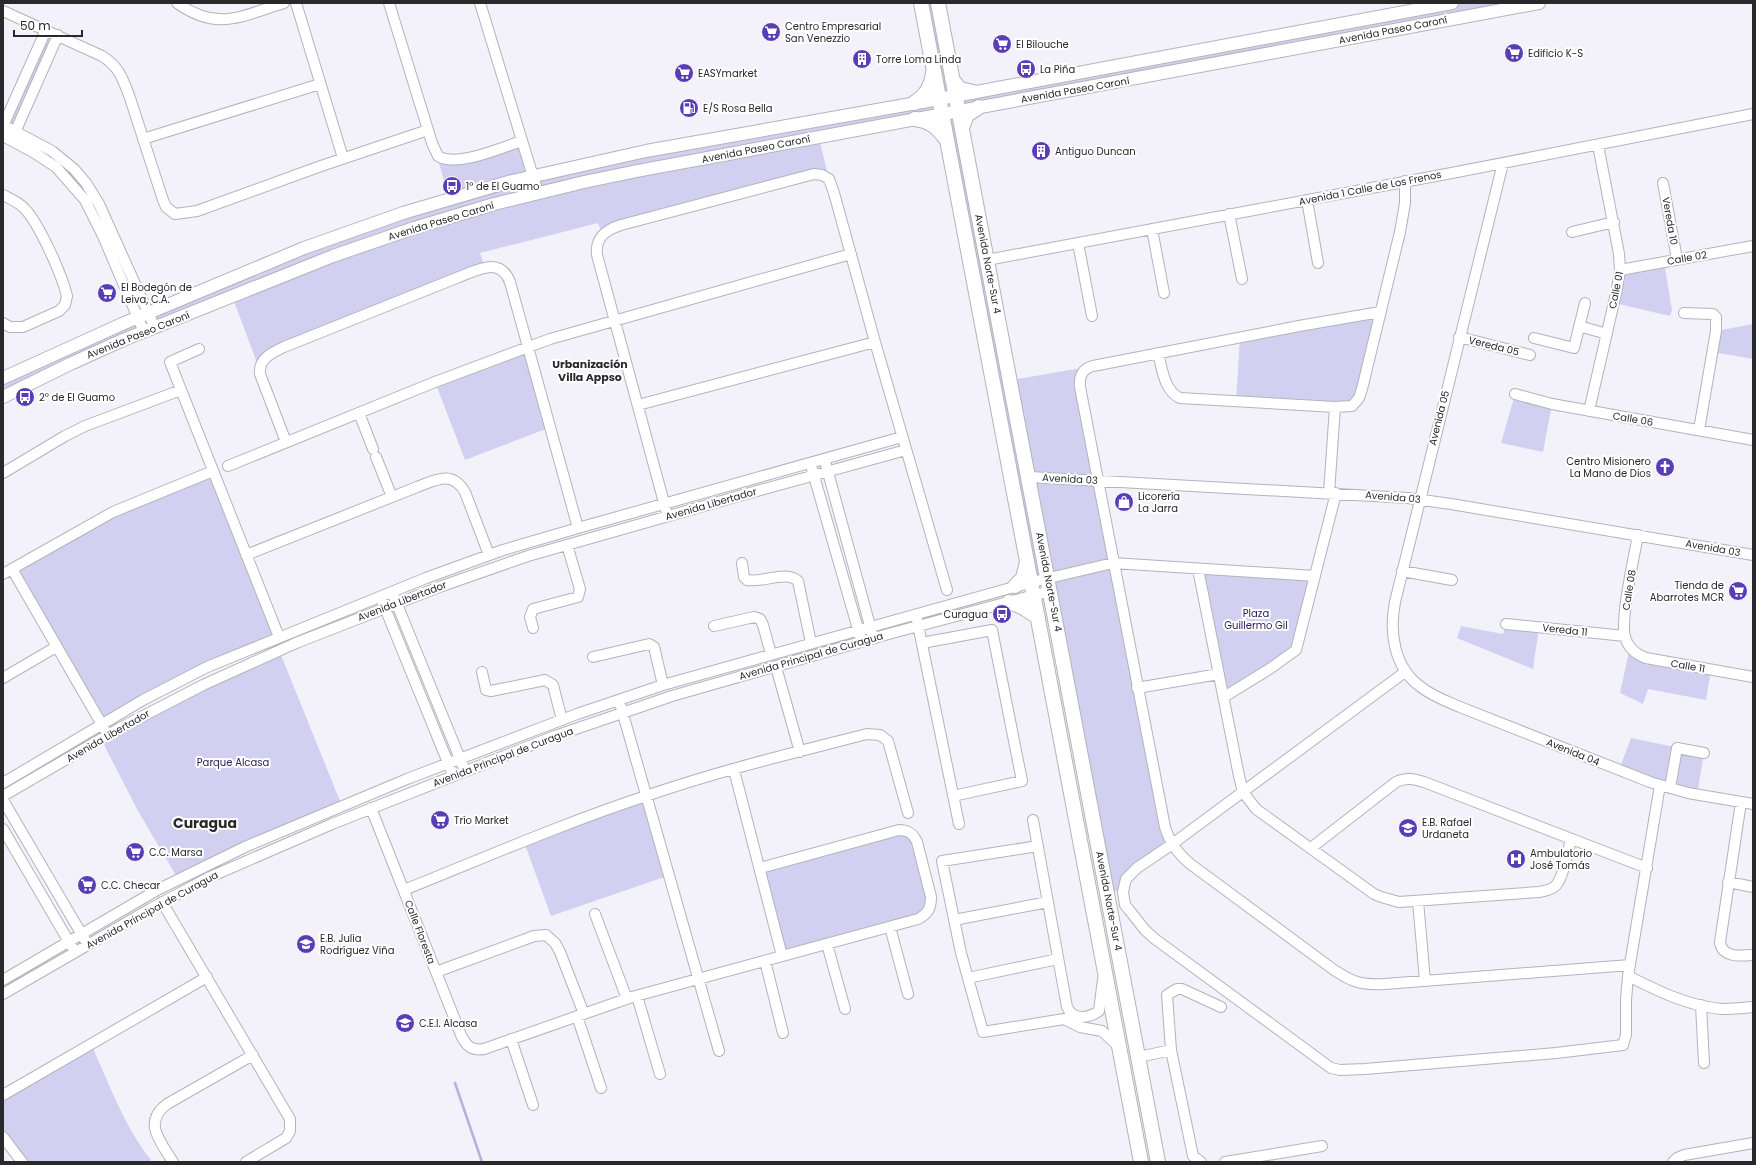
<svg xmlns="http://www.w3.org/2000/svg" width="1756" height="1165" font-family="Poppins,sans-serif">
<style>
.green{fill:#d1d0f0;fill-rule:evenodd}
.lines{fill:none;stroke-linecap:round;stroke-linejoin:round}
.stream{stroke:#b4b1dd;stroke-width:2.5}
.minor-casing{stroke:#b3b3bb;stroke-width:12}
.tertiary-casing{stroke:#b3b3bb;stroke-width:14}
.secondary-casing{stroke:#b3b3bb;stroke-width:16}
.minor{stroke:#fff;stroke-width:10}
.tertiary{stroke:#fff;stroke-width:12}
.secondary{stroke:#fff;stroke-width:14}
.labels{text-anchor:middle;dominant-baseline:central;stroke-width:4;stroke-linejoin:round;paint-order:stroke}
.poi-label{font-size:10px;fill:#29292c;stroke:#fff;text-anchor:start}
.street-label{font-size:10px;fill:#29292c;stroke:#fff}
.park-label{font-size:10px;fill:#2b2156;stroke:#fff}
.neighbourhood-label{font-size:11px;font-weight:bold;fill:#29292c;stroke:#fff}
.district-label{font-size:14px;font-weight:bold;fill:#29292c;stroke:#fff}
</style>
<rect width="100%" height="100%" fill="#f3f2fb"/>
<!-- green -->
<path class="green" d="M921,3H938L955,95L1452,3H1539L958,111L1011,380L1087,367L1081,375L1171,845L1137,868L1123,887L1108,896L1048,578L1032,582L941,114L819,138L829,179L822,175L602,234L598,223L480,253L485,267L284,347L260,371L232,296L155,328L148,313L138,317L144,332L3,397V378L138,317L85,200L3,125L46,30L58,35L16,131L80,176L148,312L449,198L436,153L447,159L522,141L533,176L939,99ZM955,96L958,111L942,114L939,99Z
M1664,262L1672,310L1670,316L1614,303L1620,270Z
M1380,312L1356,403L1236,402L1240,337Z
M1753,324V359L1713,352L1716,331Z
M529,346L551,427L465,460L435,382Z
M1515,394L1552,404L1543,452L1501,443Z
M213,471L279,637L101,724L12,569L96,521Z
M1198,569L1315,576L1299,645L1224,697Z
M1506,624L1539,628L1533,669L1457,638L1461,626L1503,634Z
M1630,647L1633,651L1711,670L1706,700L1648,689L1643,704L1620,693Z
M279,650L342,806L178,879L138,811L101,739Z
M1631,738L1704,753L1697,795L1619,770Z
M647,795L670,875L551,916L524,842Z
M909,832L931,897L928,912L782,956L760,868Z
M91,1044C109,1083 124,1126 151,1160L148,1162H22L3,1137V1095Z"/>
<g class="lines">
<!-- stream -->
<path class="stream" d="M455,1083L482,1162"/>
<defs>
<path id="minor" d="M177,3C218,32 241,16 284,3
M296,3L343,158
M389,3L432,143L438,156C457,168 502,147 522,141
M480,3L538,193
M3,11L102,56C119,67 122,77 129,95L163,200L166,207L175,214L197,211L321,166L428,130
M3,125L52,151L74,169L86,183L99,204L155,328
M3,126L46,30
M3,136L33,152L56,167L85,200L103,236L144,332
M13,137L58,35
M143,139L320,84
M1503,163L1395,602C1389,633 1394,668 1421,687C1432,696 1446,701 1460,707L1650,782L1688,793L1753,804
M1663,183L1677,259
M3,195C11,199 18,202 24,208C39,223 62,275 67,296L65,305L59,311L23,327H10L3,323
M1307,200L1318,263
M1229,214L1242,279
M1152,229L1164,293
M1572,232L1614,222
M1078,243L1092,316
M987,260L1457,172L1753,114
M1620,270L1753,246
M1380,312L1299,326L1093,366C1082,369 1079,376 1080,387L1165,827C1170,843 1177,852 1189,863L1334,970C1354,983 1361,985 1385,984L1630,965
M1684,313L1713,314L1716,317V331L1699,430
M1579,326L1607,334
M1459,337L1530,355
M1534,338L1574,348L1585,303
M199,349L170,362L279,637
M1158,353C1162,368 1164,391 1180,398L1335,407L1352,406L1359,398L1362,389L1400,232L1405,203V181
M1515,394L1552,404L1753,440
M638,405L875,342
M1589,411L1617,289L1620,270L1619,254L1598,145
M359,413L373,449
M286,442L260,374C258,359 273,352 284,347L459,277C478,270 500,256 510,282L578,528
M376,457L392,497
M826,465L872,633
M228,466L435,382L550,339L851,254
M812,469L860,636
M3,473L65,436L85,426L181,390
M1030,477L1408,498L1451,504L1753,555
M1329,493L1335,407
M666,510L597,255C595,238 605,230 621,225L814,174L822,175L829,179L834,193L875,342L947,590
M1638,535C1634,557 1620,619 1625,637C1628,648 1635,654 1646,658L1753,677
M246,555L417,487C436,480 452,470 465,492L489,555
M742,563L744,577L747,580C763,583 786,570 798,581L811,643
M12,569L105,730
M1198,569L1239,776L1243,792L1256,809L1374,894L1381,897L1399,902L1539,892C1544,891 1550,890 1554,887C1563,881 1568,850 1571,839
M1402,571L1452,580
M3,574L113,512L213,471
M394,597L463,766
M383,603L451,770
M917,620L959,824
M1506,624L1625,636
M714,626L754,617L760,619L763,625L771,654
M533,628L530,617L533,609L578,597L580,589L567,545
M922,643L992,630L1022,781L953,796
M593,657L649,644L654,647L663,685
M776,667L800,752
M482,672L486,690L491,691L545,680L553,685L562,720
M1405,672L1171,845L1137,868L1126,879L1123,892L1125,905L1130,911L1145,930L1155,939L1331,1068L1340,1070L1365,1069L1556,1053L1623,1045L1626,1035V1000L1628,976L1660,785
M3,678L56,647
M1137,688L1219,674
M1224,697L1271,668L1296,650L1336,493
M621,707L719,1051
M734,770L782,956
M3,783L143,700L207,667L426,578L503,550L578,528L902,437
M1670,788L1677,748L1704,753
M3,796L120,728L203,685L296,643L442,586L528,556L746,494L906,450
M3,800L85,940
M1741,802L1720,942C1722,958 1741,956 1753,955
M371,808L461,1035C466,1046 472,1051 484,1049L632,997L918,919C928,914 931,908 931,897L917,842C913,833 908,830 899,830L760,868
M1033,820L1067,1007C1073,1021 1089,1018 1099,1011L1103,979
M3,829L72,947
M1038,846L942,861L961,953L983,1032L1064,1019L1080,1027L1102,1031L1119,1047
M1311,848L1396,782C1406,777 1414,779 1424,782L1647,868
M1728,882L1753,887
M404,890C484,858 564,823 646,796C718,771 793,753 867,734L880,735L888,741L908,813
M1418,901L1425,981
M162,902L290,1119V1131L286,1138L246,1162
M595,914L627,999
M954,920L1048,902
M890,927L908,994
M827,944L845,1009
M765,961L783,1033
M436,972L534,936L546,935L555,943L560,952L584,1014
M1628,976C1658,991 1688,1006 1722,1009C1732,1009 1743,1008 1753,1007
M968,978L1058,959
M3,980L157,890L247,846L407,779L577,714L663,685L1032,582L1113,563L1315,576
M3,994L150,909L210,877L332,824L552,737L672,696L892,633L1050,591
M637,996L660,1074
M1701,1005L1704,1063
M577,1016L601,1088
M511,1039L533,1105
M1139,1057L1171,1050
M3,1095L207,977
M3,1137L22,1162
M173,1162C161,1142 142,1123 167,1104L253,1055
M1201,1162L1193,1156L1171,1050L1167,995L1177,989H1182L1221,1007
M1225,1162L1322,1146
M1673,1162L1677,1158L1684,1155L1753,1143"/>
<path id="tertiary" d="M3,378L122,324L304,248L403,213L512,181L646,151L939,99L1452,3
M3,397L70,364L123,340L333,256L414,228L494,204L584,182L637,171L1539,3"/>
<path id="secondary" d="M921,3L1141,1162
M938,3L1158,1162
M952,79L960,89L973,92
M914,103C926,95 931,87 933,73
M915,119C930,121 937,127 945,138
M962,128L967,115L979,107
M1015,586L1023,578L1027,562
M1009,602L1022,607L1038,617"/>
</defs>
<!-- minor casing -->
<use href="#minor" class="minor-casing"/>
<!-- tertiary casing -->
<use href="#tertiary" class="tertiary-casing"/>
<!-- secondary casing -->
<use href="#secondary" class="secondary-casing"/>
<!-- minor -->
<use href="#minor" class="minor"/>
<!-- tertiary -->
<use href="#tertiary" class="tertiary"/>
<!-- secondary -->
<use href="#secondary" class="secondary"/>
</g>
<!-- icons -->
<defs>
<symbol id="supermarket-disc" viewBox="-11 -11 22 22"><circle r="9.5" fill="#593db5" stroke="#fff"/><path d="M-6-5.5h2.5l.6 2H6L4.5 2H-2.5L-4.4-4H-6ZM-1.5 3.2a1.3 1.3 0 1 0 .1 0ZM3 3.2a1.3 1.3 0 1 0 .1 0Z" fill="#fff"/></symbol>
<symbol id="building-disc" viewBox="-11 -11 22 22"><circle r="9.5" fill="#593db5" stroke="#fff"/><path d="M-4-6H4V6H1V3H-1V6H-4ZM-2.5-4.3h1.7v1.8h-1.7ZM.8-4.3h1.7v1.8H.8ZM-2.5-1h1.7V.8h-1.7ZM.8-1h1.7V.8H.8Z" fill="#fff"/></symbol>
<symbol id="bus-disc" viewBox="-11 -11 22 22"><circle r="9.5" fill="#593db5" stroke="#fff"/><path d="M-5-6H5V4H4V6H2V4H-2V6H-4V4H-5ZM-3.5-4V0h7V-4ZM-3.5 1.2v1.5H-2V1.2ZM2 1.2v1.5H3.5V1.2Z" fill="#fff"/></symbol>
<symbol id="fuel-disc" viewBox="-11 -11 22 22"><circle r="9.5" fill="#593db5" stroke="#fff"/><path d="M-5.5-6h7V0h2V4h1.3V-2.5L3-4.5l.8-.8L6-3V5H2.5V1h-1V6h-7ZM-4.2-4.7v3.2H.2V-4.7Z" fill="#fff"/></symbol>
<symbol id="church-disc" viewBox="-11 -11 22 22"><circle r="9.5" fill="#593db5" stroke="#fff"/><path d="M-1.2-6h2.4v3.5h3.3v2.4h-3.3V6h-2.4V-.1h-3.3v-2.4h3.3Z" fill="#fff"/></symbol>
<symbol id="shop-disc" viewBox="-11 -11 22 22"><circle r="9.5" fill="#593db5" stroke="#fff"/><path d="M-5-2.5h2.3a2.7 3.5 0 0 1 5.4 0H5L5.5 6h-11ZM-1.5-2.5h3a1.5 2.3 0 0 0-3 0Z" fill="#fff"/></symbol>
<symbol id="school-disc" viewBox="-11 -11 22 22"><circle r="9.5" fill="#593db5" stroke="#fff"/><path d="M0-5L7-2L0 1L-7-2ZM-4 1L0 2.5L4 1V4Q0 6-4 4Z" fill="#fff"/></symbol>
<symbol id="hospital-disc" viewBox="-11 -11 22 22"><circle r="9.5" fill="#593db5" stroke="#fff"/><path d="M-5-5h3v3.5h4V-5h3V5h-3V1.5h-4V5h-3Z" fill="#fff"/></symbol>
</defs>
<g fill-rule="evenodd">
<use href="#supermarket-disc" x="760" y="21" width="22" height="22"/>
<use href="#supermarket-disc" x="991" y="33" width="22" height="22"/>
<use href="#supermarket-disc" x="1503" y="42" width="22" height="22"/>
<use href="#building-disc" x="851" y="48" width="22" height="22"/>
<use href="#bus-disc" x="1015" y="58" width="22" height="22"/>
<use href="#supermarket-disc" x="673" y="62" width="22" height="22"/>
<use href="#fuel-disc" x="678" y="97" width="22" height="22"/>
<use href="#building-disc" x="1030" y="140" width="22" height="22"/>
<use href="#bus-disc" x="441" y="175" width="22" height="22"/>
<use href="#supermarket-disc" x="96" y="282" width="22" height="22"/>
<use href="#bus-disc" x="14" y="386" width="22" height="22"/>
<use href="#church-disc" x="1654" y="456" width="22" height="22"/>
<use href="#shop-disc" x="1113" y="491" width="22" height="22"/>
<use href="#supermarket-disc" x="1727" y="580" width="22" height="22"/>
<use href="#bus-disc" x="991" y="603" width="22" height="22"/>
<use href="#supermarket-disc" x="429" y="809" width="22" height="22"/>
<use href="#school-disc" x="1397" y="817" width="22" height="22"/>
<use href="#supermarket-disc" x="124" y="841" width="22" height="22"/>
<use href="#hospital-disc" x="1505" y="848" width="22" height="22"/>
<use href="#supermarket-disc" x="76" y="874" width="22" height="22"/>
<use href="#school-disc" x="295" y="933" width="22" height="22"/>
<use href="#school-disc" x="394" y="1012" width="22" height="22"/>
</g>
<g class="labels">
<!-- poi labels -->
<g class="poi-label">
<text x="785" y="26">Centro Empresarial<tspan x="785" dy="12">San Venezzio</tspan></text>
<text x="1016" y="44">El Bilouche</text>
<text x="1528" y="53">Edificio K-S</text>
<text x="876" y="59">Torre Loma Linda</text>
<text x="1040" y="69">La Piña</text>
<text x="698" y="73">EASYmarket</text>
<text x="703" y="108">E/S Rosa Bella</text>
<text x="1055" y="151">Antiguo Duncan</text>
<text x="466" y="186">1° de El Guamo</text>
<text x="121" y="287">El Bodegón de<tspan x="121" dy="12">Leiva, C.A.</tspan></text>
<text x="39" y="397">2° de El Guamo</text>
<text x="1651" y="461" text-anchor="end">Centro Misionero<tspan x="1651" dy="12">La Mano de Dios</tspan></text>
<text x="1138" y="496">Licorería<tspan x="1138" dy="12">La Jarra</tspan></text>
<text x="1724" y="585" text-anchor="end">Tienda de<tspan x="1724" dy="12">Abarrotes MCR</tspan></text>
<text x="988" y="614" text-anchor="end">Curagua</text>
<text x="454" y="820">Trío Market</text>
<text x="1422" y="822">E.B. Rafael<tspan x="1422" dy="12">Urdaneta</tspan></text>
<text x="149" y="852">C.C. Marsa</text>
<text x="1530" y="853">Ambulatorio<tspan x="1530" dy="12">José Tomás</tspan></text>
<text x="101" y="885">C.C. Checar</text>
<text x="320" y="938">E.B. Julia<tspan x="320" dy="12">Rodríguez Viña</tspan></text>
<text x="419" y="1023">C.E.I. Alcasa</text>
</g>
<!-- street labels -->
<g class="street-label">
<text transform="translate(1393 30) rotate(-11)">Avenida Paseo Caroní</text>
<text transform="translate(1075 90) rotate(-10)">Avenida Paseo Caroní</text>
<text transform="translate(756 149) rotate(-11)">Avenida Paseo Caroní</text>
<text transform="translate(1370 188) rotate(-11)">Avenida 1 Calle de Los Frenos</text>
<text transform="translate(441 221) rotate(-17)">Avenida Paseo Caroní</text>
<text transform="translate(1670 221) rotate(80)">Vereda 10</text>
<text transform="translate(1687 258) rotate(-10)">Calle 02</text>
<text transform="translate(988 264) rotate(79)">Avenida Norte-Sur 4</text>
<text transform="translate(1616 290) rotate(-79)">Calle 01</text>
<text transform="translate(138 335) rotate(-22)">Avenida Paseo Caroní</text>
<text transform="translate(1494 346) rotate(14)">Vereda 05</text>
<text transform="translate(1439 418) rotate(-76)">Avenida 05</text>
<text transform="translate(1633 419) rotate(10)">Calle 06</text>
<text transform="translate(1070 479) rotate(3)">Avenida 03</text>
<text transform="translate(1393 497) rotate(5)">Avenida 03</text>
<text transform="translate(711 504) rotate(-16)">Avenida Libertador</text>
<text transform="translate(1713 548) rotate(10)">Avenida 03</text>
<text transform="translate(1049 582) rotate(79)">Avenida Norte-Sur 4</text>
<text transform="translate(1629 590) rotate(-81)">Calle 08</text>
<text transform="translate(402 601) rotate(-21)">Avenida Libertador</text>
<text transform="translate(1565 630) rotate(6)">Vereda 11</text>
<text transform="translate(811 656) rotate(-16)">Avenida Principal de Curagua</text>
<text transform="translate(1688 666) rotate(10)">Calle 11</text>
<text transform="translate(108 736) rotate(-30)">Avenida Libertador</text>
<text transform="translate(1573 752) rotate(22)">Avenida 04</text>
<text transform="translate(503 757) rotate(-21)">Avenida Principal de Curagua</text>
<text transform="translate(1109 901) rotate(79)">Avenida Norte-Sur 4</text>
<text transform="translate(152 910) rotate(-29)">Avenida Principal de Curagua</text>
<text transform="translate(420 932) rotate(69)">Calle Floresta</text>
</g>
<!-- park labels -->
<g class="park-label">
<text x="1256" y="613">Plaza<tspan x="1256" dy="12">Guillermo Gil</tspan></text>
<text x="233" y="762">Parque Alcasa</text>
</g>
<!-- neighbourhood labels -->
<g class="neighbourhood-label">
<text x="590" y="364">Urbanización<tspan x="590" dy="13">Villa Appso</tspan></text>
</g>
<!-- district labels -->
<g class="district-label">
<text x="205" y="823">Curagua</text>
</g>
</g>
<!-- border -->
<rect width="1756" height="1165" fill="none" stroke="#29292c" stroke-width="8"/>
<!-- scale -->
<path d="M14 30v6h68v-6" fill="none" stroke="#29292c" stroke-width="2"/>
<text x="20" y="30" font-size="12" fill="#29292c" stroke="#ffffff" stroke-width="3" paint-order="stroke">50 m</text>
</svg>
